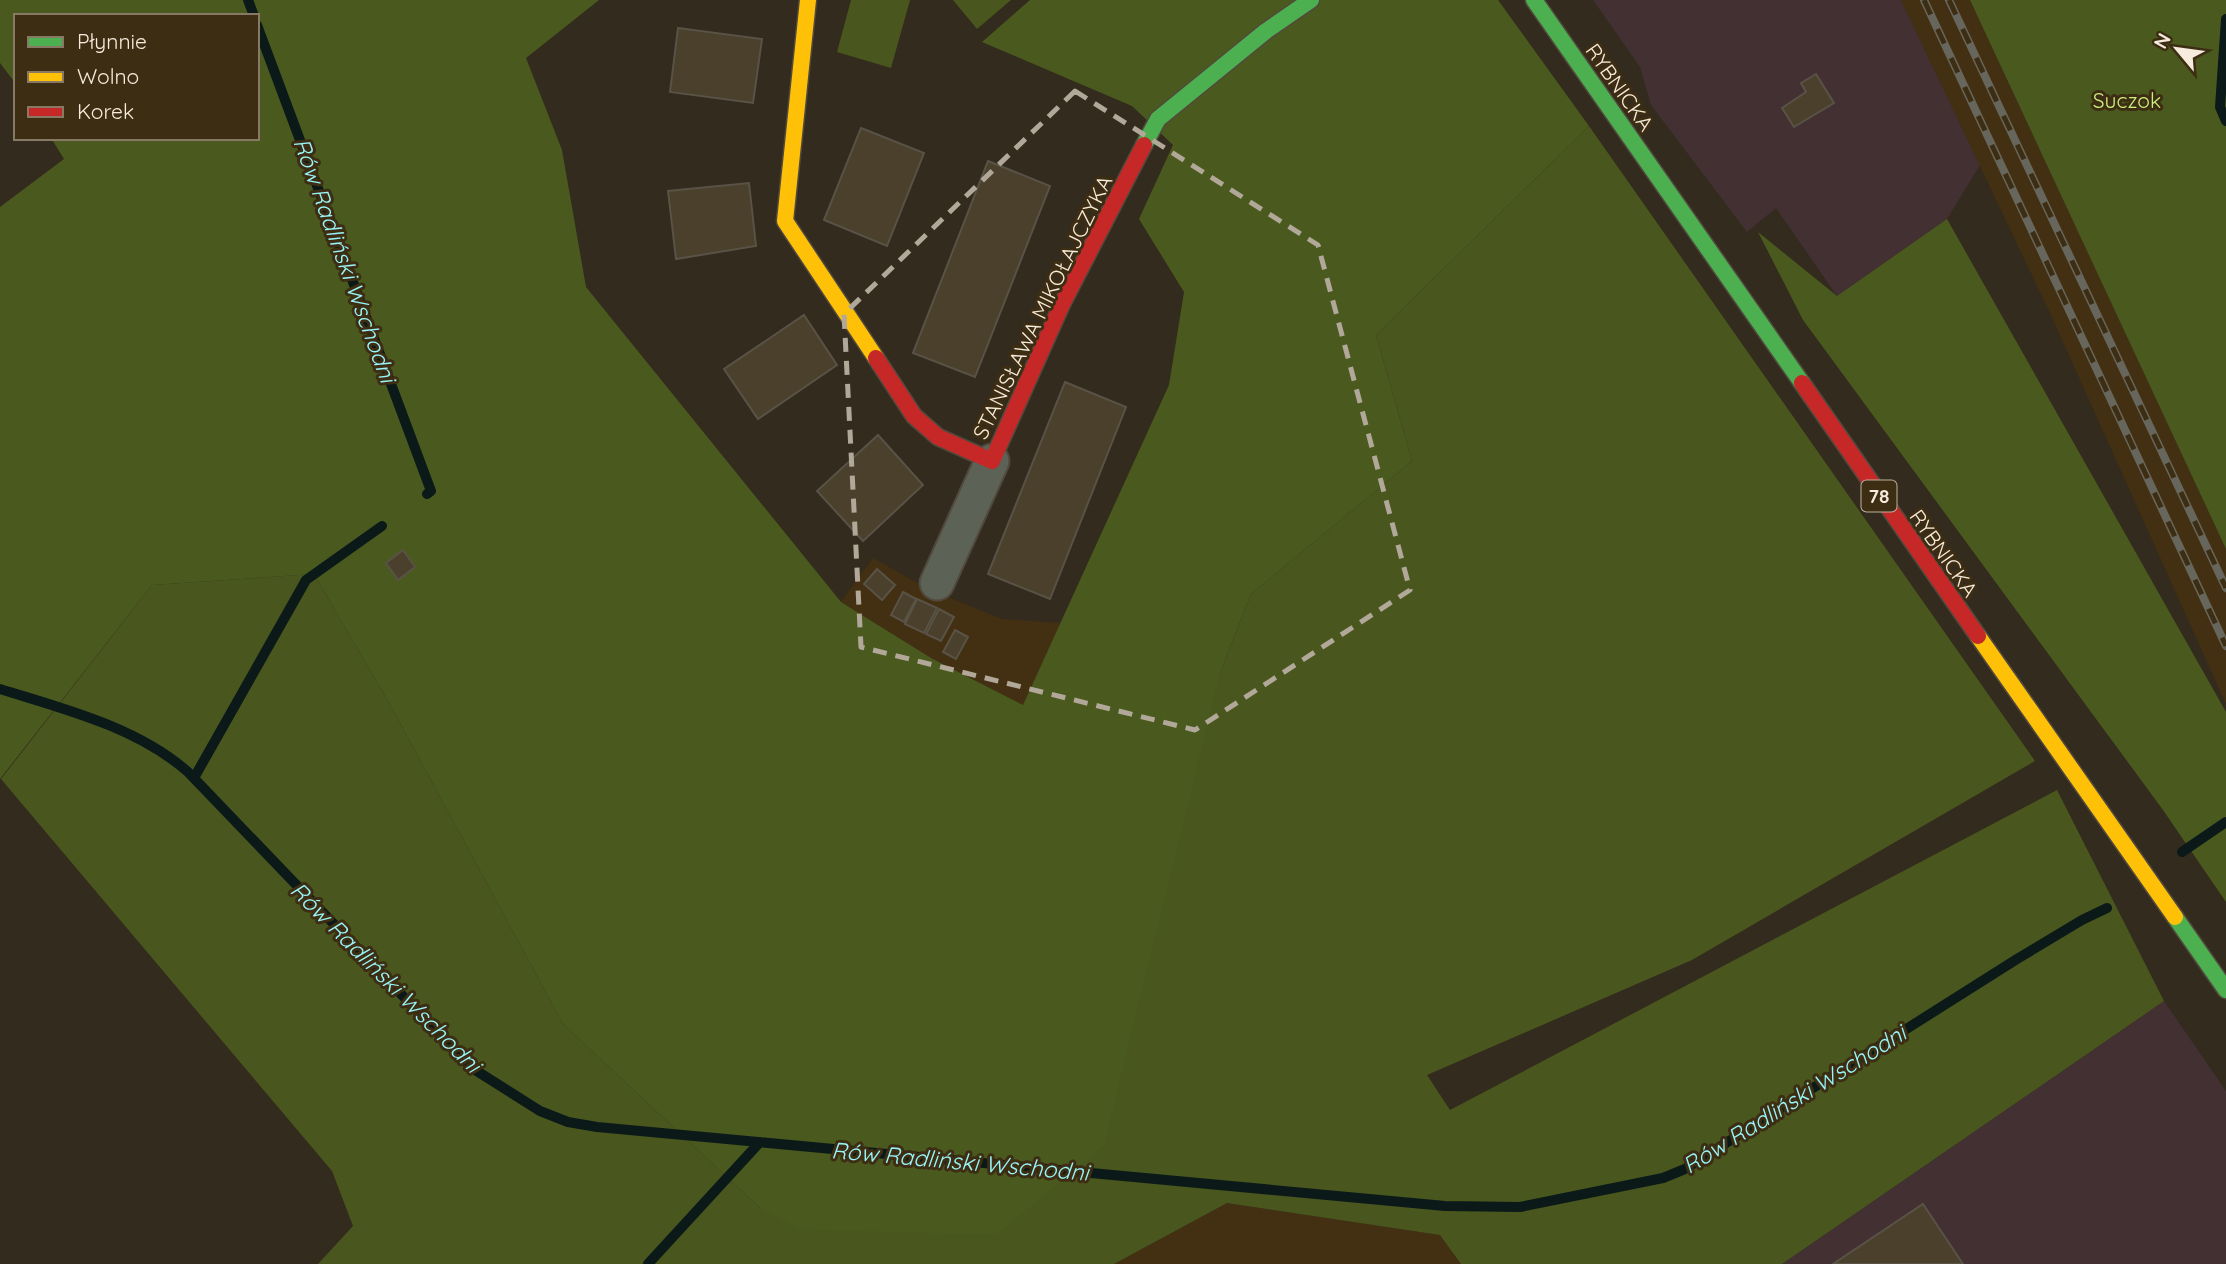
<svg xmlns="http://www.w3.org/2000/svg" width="2226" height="1264" font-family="Quicksand,sans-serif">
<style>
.commercial{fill:#433033}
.built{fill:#433012}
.green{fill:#49571e}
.forest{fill:#4a5a1f}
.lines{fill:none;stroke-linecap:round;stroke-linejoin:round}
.stream{stroke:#0b1a19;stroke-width:10}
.building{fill:#4b402b;stroke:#595246;stroke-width:2}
.street-casing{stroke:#51493d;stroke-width:37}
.fast-casing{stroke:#51493d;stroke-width:19}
.slow-casing{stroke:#51493d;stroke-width:19}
.jam-casing{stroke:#51493d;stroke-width:19}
.street{stroke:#5d6257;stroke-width:33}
.fast{stroke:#4caf50;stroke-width:16}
.slow{stroke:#ffc107;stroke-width:16}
.jam{stroke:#c62828;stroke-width:16}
.rail-casing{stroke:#67665c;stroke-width:8}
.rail{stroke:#3d2d13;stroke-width:5;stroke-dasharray:16;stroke-linecap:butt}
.marked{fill:none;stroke:#b2a899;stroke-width:5;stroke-dasharray:14 9;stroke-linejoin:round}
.labels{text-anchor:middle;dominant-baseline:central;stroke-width:6;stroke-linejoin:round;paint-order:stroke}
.shield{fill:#3d2d13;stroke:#beb2a0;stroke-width:2}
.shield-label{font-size:19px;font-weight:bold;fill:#f6ebdc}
.street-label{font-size:21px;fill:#f6ebdc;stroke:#3d2d13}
.park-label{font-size:21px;fill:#cbef7c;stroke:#3d2d13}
.water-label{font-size:23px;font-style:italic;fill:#98f5f8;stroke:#3d2d13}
</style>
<rect width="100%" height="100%" fill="#332b1d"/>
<!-- commercial -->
<path class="commercial" d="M1593,0H1901L1980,165L1947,219L1837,296L1776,208L1747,232L1651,105L1640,67Z
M2164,1001L2226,1091V1264H1782Z"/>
<!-- built -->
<path class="built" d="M1901,0H1970L2226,549V704L2049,311Z
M873,558L928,589L1002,619L1061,623L1023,705L931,658L841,602Z
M1227,1203L1441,1235L1461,1264H1114Z"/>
<!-- green -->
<path class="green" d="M851,0H910L891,68L837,52Z
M953,0H1011L977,29Z
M1589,126L2035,761L1692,960L1427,1075L1450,1110L2057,790L2164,1001L1782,1264H1461L1440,1235L1227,1203L1114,1264H318L353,1226L332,1171L1,779L152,585L314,574L392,708L563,1024L760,1208L1220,673L1251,594L1412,461L1376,335Z"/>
<!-- forest -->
<path class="forest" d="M0,0H599L526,58L562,150L586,287L841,602L931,658L1023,705L1169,385L1184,292L1139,219L1173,145L1132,106L982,42L1030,0H1498L1589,126L1376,335L1412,461L1251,594L1220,673L1104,1145L996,1235L801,1229L760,1208L563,1024L392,708L314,574L152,585L0,779V207L64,159L51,138H257V16H16V84L0,63Z
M1970,0H2226V549Z
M1947,219L2226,712V902L2163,810L1803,320L1758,232L1837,296Z"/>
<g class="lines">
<!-- stream -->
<path class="stream" d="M248,0L254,16
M2226,19L2220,107L2226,121
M257,25L431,491L427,494
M0,689C64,709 137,727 188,772L472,1068L540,1111L568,1122L597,1127L1445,1206L1520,1207L1663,1178L1685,1169L2017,959L2082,920L2107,908
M194,778L306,580L382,526
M2182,852L2226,822
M648,1264L760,1142"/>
</g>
<!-- building -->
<path class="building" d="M678,28L762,39L753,103L670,92Z
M1816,74L1834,103L1794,127L1782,108L1806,92L1801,83Z
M861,128L924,153L887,246L824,220Z
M988,161L1050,186L975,377L913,353Z
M749,183L756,246L676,259L668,191Z
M804,315L837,365L758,419L724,369Z
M1065,382L1126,407L1050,599L988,574Z
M878,435L923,485L863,541L817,491Z
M403,550L415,567L398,580L386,563Z
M877,569L895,585L882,600L864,584Z
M903,592L916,599L904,622L891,615Z
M917,599L937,608L924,633L905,624Z
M939,609L954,617L941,641L926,634Z
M955,630L968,637L956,659L943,652Z
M1923,1204L1963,1264H1833Z"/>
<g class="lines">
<defs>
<path id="street" d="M937,583L992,461"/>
<path id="fast" d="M1534,0L1802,383
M1144,145L1158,119L1266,31L1311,0
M2175,917L2226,990"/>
<path id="slow" d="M808,0L785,221L876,358
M1978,636L2175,917"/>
<path id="jam" d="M876,358L914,416L938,437L992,461L1062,304L1144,145
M1802,383L1978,636"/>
</defs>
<!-- street casing -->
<use href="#street" class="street-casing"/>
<!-- fast casing -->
<use href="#fast" class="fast-casing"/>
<!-- slow casing -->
<use href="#slow" class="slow-casing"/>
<!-- jam casing -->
<use href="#jam" class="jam-casing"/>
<!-- street -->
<use href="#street" class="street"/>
<!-- fast -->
<use href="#fast" class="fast"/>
<!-- slow -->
<use href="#slow" class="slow"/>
<!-- jam -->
<use href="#jam" class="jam"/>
<defs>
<path id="rail" d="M1924,0L2226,646
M1949,0L2226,588"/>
</defs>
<!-- rail casing -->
<use href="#rail" class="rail-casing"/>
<!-- rail -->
<use href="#rail" class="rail"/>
</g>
<!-- marked area -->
<path class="marked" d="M1075,91L1318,245L1410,590L1195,730L861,647L844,314Z"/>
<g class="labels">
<!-- shield labels -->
<rect class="shield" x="1861.5" y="480.5" width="35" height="31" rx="5"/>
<g class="shield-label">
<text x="1879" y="496">78</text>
</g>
<!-- street labels -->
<g class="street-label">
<text transform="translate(1620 87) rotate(55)">RYBNICKA</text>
<text transform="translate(1042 307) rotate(-64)">STANISŁAWA MIKOŁAJCZYKA</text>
<text transform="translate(1944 553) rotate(55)">RYBNICKA</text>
</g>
<!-- park labels -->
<g class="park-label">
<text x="2127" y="100">Suczok</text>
</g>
<!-- water labels -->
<g class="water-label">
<text transform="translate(345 260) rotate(70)">Rów Radliński Wschodni</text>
<text transform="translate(386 977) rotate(45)">Rów Radliński Wschodni</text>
<text transform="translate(1794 1099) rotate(-32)">Rów Radliński Wschodni</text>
<text transform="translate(960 1161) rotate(5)">Rów Radliński Wschodni</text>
</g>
</g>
<!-- legend -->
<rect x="14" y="14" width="245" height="126" fill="#3d2d13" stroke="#877963" stroke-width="2"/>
<rect x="28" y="37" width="35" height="10" fill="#4caf50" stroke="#877963" stroke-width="2"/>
<text x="77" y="49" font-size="21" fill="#f6ebdc">Płynnie</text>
<rect x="28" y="72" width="35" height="10" fill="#ffc107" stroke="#877963" stroke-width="2"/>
<text x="77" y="84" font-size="21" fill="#f6ebdc">Wolno</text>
<rect x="28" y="107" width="35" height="10" fill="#c62828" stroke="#877963" stroke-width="2"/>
<text x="77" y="119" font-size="21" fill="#f6ebdc">Korek</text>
<!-- north arrow -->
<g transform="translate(2177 49) rotate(299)" stroke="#3d2d13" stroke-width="5" paint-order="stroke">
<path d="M0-5L12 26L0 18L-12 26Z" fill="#f6ebdc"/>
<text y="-10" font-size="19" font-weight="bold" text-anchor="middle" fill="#f6ebdc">N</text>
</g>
</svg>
